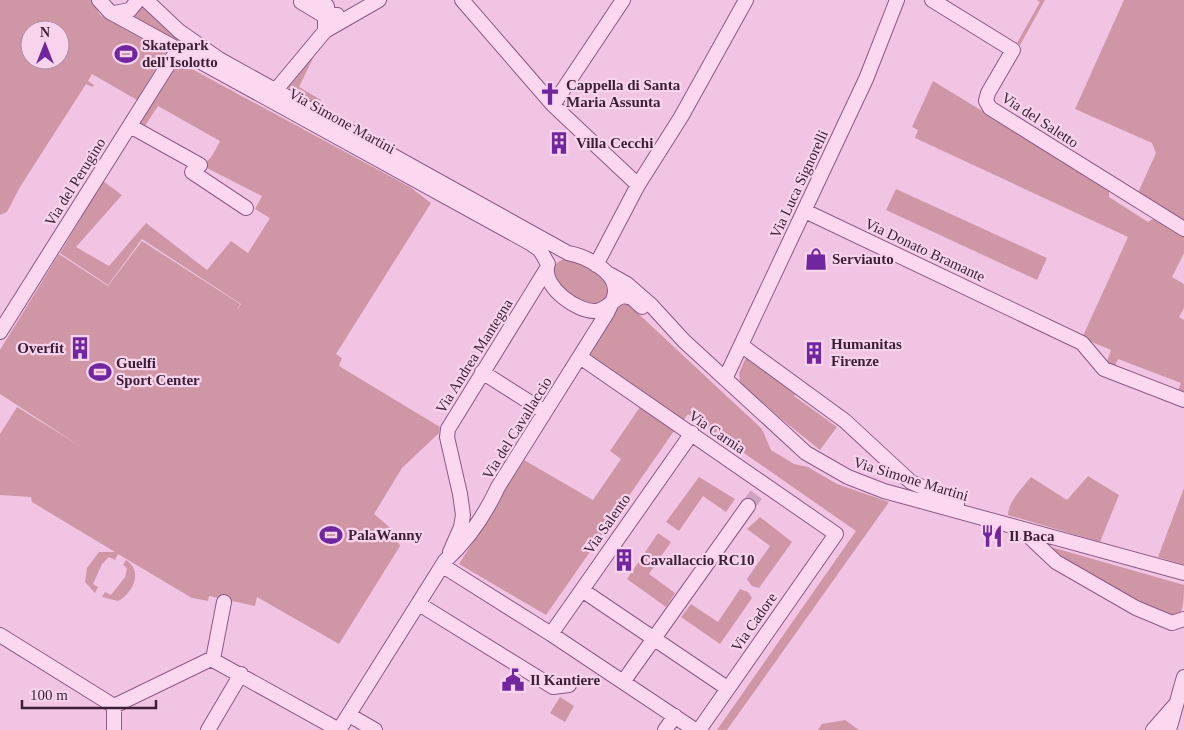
<svg xmlns="http://www.w3.org/2000/svg" width="1184" height="730" font-family="'Times New Roman',serif">
<style>
.green{fill:#cf97a6;fill-rule:evenodd}
.lines{fill:none;stroke-linecap:round;stroke-linejoin:round}
.minor-tunnel{stroke:#cda3c1;stroke-width:14;stroke-dasharray:14 7;stroke-linecap:butt}
.minor-casing{stroke:#8c5985;stroke-width:16}
.minor{stroke:#fbd8f0;stroke-width:14}
.labels{text-anchor:middle;dominant-baseline:central;stroke-width:4.5;stroke-linejoin:round;paint-order:stroke}
.poi-label{font-size:15px;font-weight:bold;fill:#3c1e39;stroke:#f7d4ec;text-anchor:start}
.street-label{font-size:15px;fill:#3c1e39;stroke:#f7d4ec}
</style>
<rect width="100%" height="100%" fill="#f1c4e3"/>
<!-- green -->
<path class="green" d="M0,0H92L100,15L166,52L137,100L92,74L88,81L94,85L92,87L86,84L20,187L7,212L0,215ZM30,30H60V60H30Z
M1037,0H1045L1020,45L1017,43L1040,2Z
M1124,0H1184V224L1137,195L1156,153L1152,143L1075,109Z
M143,2L179,36L175,43L129,17Z
M315,54L299,87L321,100L318,106L285,88Z
M179,62L410,187L431,203L336,354L342,358L339,366L440,427L439,433L402,468L374,514L393,530L400,546L339,644L257,597L255,606L209,596L208,601L192,598L118,554L115,560L109,557L102,564L93,584L98,587L95,593L85,582L87,568L99,552H115L32,502L31,497L0,495V434L17,407L80,446L0,394V350L59,254L108,286L142,241L240,304L237,310L241,304L142,239L108,285L60,253L103,181L122,195L76,247L109,266L146,223L207,270L231,241L248,253L270,218L255,209L262,196L203,166L212,156L220,141L158,106L145,126L140,123Z
M933,81L1109,188V197L1148,222L1155,218L1184,236V253L1172,277L1184,284V308L1179,317L1184,320V394L1178,391L1181,383L1118,359L1114,368L1106,365L1111,350L1082,338L1128,237L915,138L918,130L912,127Z
M896,189L1047,258L1037,280L886,210Z
M566,259L574,260L604,277L610,288L606,301L591,306C578,299 549,290 553,271C554,264 559,260 566,259Z
M624,304H628L762,429L771,450L794,464L808,467L837,484L889,502L727,730H717L856,531L688,414L683,421L589,355L620,305Z
M747,355L796,392L794,396L837,427L820,450L780,418L740,382L739,373Z
M640,407L674,431L546,615L459,564L524,460L593,500L621,459L610,451Z
M1088,476L1119,495L1100,542L1008,515C1008,502 1023,487 1031,477L1067,500Z
M699,477L735,499L726,512L703,496L679,531L666,522Z
M1184,488V565L1158,557Z
M760,517L792,542L759,588L752,586L747,579L770,546L747,529Z
M658,533L671,542L649,574L675,593L666,607L627,579Z
M1044,545L1184,585C1184,597 1184,610 1177,620L1137,606L1050,552Z
M126,560C143,570 134,593 118,601L102,597L105,592L111,595L125,577L127,568L123,565Z
M740,589L748,592L752,598L720,644L681,617L691,604L718,622Z
M560,697L574,706L565,722L550,713Z
M845,720L859,730H818L822,724Z"/>
<g class="lines">
<!-- minor-tunnel -->
<path class="minor-tunnel" d="M748,506L759,491"/>
<defs>
<path id="minor" d="M99,0L110,12L530,243L540,250L548,264
M146,0L179,31L219,59L568,253C585,256 616,271 615,291C615,299 610,306 607,313L498,487C485,515 468,540 445,561L339,730
M318,0L327,6L328,15
M462,0L553,105L638,185
M932,0L1013,50L988,93L986,101L990,108L1184,229
M301,2L326,17
M114,13L130,10L138,0
M325,31V21L328,15H337L339,22
M275,91L325,31L379,0
M553,105L623,0
M130,126L200,165L192,172L246,208
M805,211L1082,343L1104,369L1184,400
M596,265L638,185L681,117L746,0
M547,268C544,288 577,312 596,311C607,310 613,298 624,296L632,298L642,307
M611,275L627,284L651,305L684,341L806,453L848,477L884,491L1184,573
M0,332L178,49
M741,345L845,421L911,482L957,502V510
M580,357L836,534L699,730
M482,372L545,412
M725,379L866,79L897,0
M1020,528L1056,562L1136,608L1172,623L1184,619
M450,552L461,527L463,515L460,494L447,437L448,429L546,270
M443,566L551,634L695,730
M582,590L727,688
M419,604L553,687L569,685
M551,634L692,433
M0,635L114,706
M213,659L224,602
M623,682L748,506
M114,706L211,659L339,730
M349,715L375,730
M114,730V706
M208,730L241,674
M665,730L675,716
M1153,730L1175,705
M1169,730L1184,677"/>
</defs>
<!-- minor casing -->
<use href="#minor" class="minor-casing"/>
<!-- minor -->
<use href="#minor" class="minor"/>
</g>
<!-- icons -->
<defs>
<symbol id="stadium-bare" viewBox="-9 -9 18 18"><path d="M0-5a6.5 5 0 1 0 0 10a6.5 5 0 1 0 0-10ZM-3.5-1.8h7v3.6h-7Z" fill="#6f269f" stroke="#f7d4ec" stroke-width="2.5" paint-order="stroke"/></symbol>
<symbol id="church-bare" viewBox="-9 -9 18 18"><path d="M-1.2-6h2.4v3.5h3.3v2.4h-3.3V6h-2.4V-.1h-3.3v-2.4h3.3Z" fill="#6f269f" stroke="#f7d4ec" stroke-width="2.5" paint-order="stroke"/></symbol>
<symbol id="building-bare" viewBox="-9 -9 18 18"><path d="M-4-6H4V6H1V3H-1V6H-4ZM-2.5-4.3h1.7v1.8h-1.7ZM.8-4.3h1.7v1.8H.8ZM-2.5-1h1.7V.8h-1.7ZM.8-1h1.7V.8H.8Z" fill="#6f269f" stroke="#f7d4ec" stroke-width="2.5" paint-order="stroke"/></symbol>
<symbol id="shop-bare" viewBox="-9 -9 18 18"><path d="M-5-2.5h2.3a2.7 3.5 0 0 1 5.4 0H5L5.5 6h-11ZM-1.5-2.5h3a1.5 2.3 0 0 0-3 0Z" fill="#6f269f" stroke="#f7d4ec" stroke-width="2.5" paint-order="stroke"/></symbol>
<symbol id="restaurant-bare" viewBox="-9 -9 18 18"><path d="M-5-6h1v4h1v-4h1v4h1v-4h1v5L-1.5 .5V6h-2V.5L-5-1ZM5-6V6H3V1.5H1.5Q1.5-4 5-6Z" fill="#6f269f" stroke="#f7d4ec" stroke-width="2.5" paint-order="stroke"/></symbol>
<symbol id="civic-bare" viewBox="-9 -9 18 18"><path d="M-.6-6.5H3V-4.5H.6V-3L4-1V1h2V6H-6V1h2V-1L-.6-3ZM-1.2 2.5V6h2.4V2.5Z" fill="#6f269f" stroke="#f7d4ec" stroke-width="2.5" paint-order="stroke"/></symbol>
</defs>
<g fill-rule="evenodd">
<use href="#stadium-bare" x="110" y="38" width="32" height="32"/>
<use href="#church-bare" x="534" y="78" width="32" height="32"/>
<use href="#building-bare" x="543" y="127" width="32" height="32"/>
<use href="#shop-bare" x="800" y="243" width="32" height="32"/>
<use href="#building-bare" x="64" y="332" width="32" height="32"/>
<use href="#building-bare" x="798" y="337" width="32" height="32"/>
<use href="#stadium-bare" x="84" y="356" width="32" height="32"/>
<use href="#stadium-bare" x="315" y="519" width="32" height="32"/>
<use href="#restaurant-bare" x="976" y="520" width="32" height="32"/>
<use href="#building-bare" x="608" y="544" width="32" height="32"/>
<use href="#civic-bare" x="497" y="664" width="32" height="32"/>
</g>
<g class="labels">
<!-- poi labels -->
<g class="poi-label">
<text x="142" y="45">Skatepark<tspan x="142" dy="17">dell'Isolotto</tspan></text>
<text x="566" y="85">Cappella di Santa<tspan x="566" dy="17">Maria Assunta</tspan></text>
<text x="576" y="143">Villa Cecchi</text>
<text x="832" y="259">Serviauto</text>
<text x="831" y="344">Humanitas<tspan x="831" dy="17">Firenze</tspan></text>
<text x="64" y="348" text-anchor="end">Overfit</text>
<text x="116" y="363">Guelfi<tspan x="116" dy="17">Sport Center</tspan></text>
<text x="348" y="535">PalaWanny</text>
<text x="1009" y="536">Il Baca</text>
<text x="640" y="560">Cavallaccio RC10</text>
<text x="530" y="680">Il Kantiere</text>
</g>
<!-- street labels -->
<g class="street-label">
<text transform="translate(1040 120) rotate(33)">Via del Saletto</text>
<text transform="translate(342 121) rotate(29)">Via Simone Martini</text>
<text transform="translate(75 182) rotate(-58)">Via del Perugino</text>
<text transform="translate(799 184) rotate(-65)">Via Luca Signorelli</text>
<text transform="translate(925 250) rotate(25)">Via Donato Bramante</text>
<text transform="translate(474 356) rotate(-58)">Via Andrea Mantegna</text>
<text transform="translate(517 428) rotate(-58)">Via del Cavallaccio</text>
<text transform="translate(717 432) rotate(34)">Via Carnia</text>
<text transform="translate(911 479) rotate(17)">Via Simone Martini</text>
<text transform="translate(607 524) rotate(-55)">Via Salento</text>
<text transform="translate(754 622) rotate(-55)">Via Cadore</text>
</g>
</g>
<!-- north arrow -->
<g transform="translate(45 45)"><circle r="24" fill="#f7d4ec" stroke="#ac8ba4"/>
<path d="M0-4L9 19L0 12L-9 19Z" fill="#6f269f"/>
<text y="-8" font-size="14" font-weight="bold" text-anchor="middle" fill="#3c1e39">N</text>
</g>
<!-- scale -->
<path d="M22 700v8h134v-8" fill="none" stroke="#3c1e39" stroke-width="2.5"/>
<text x="30" y="700" font-size="15" fill="#3c1e39" stroke="#f7d4ec" stroke-width="4" paint-order="stroke">100 m</text>
</svg>
